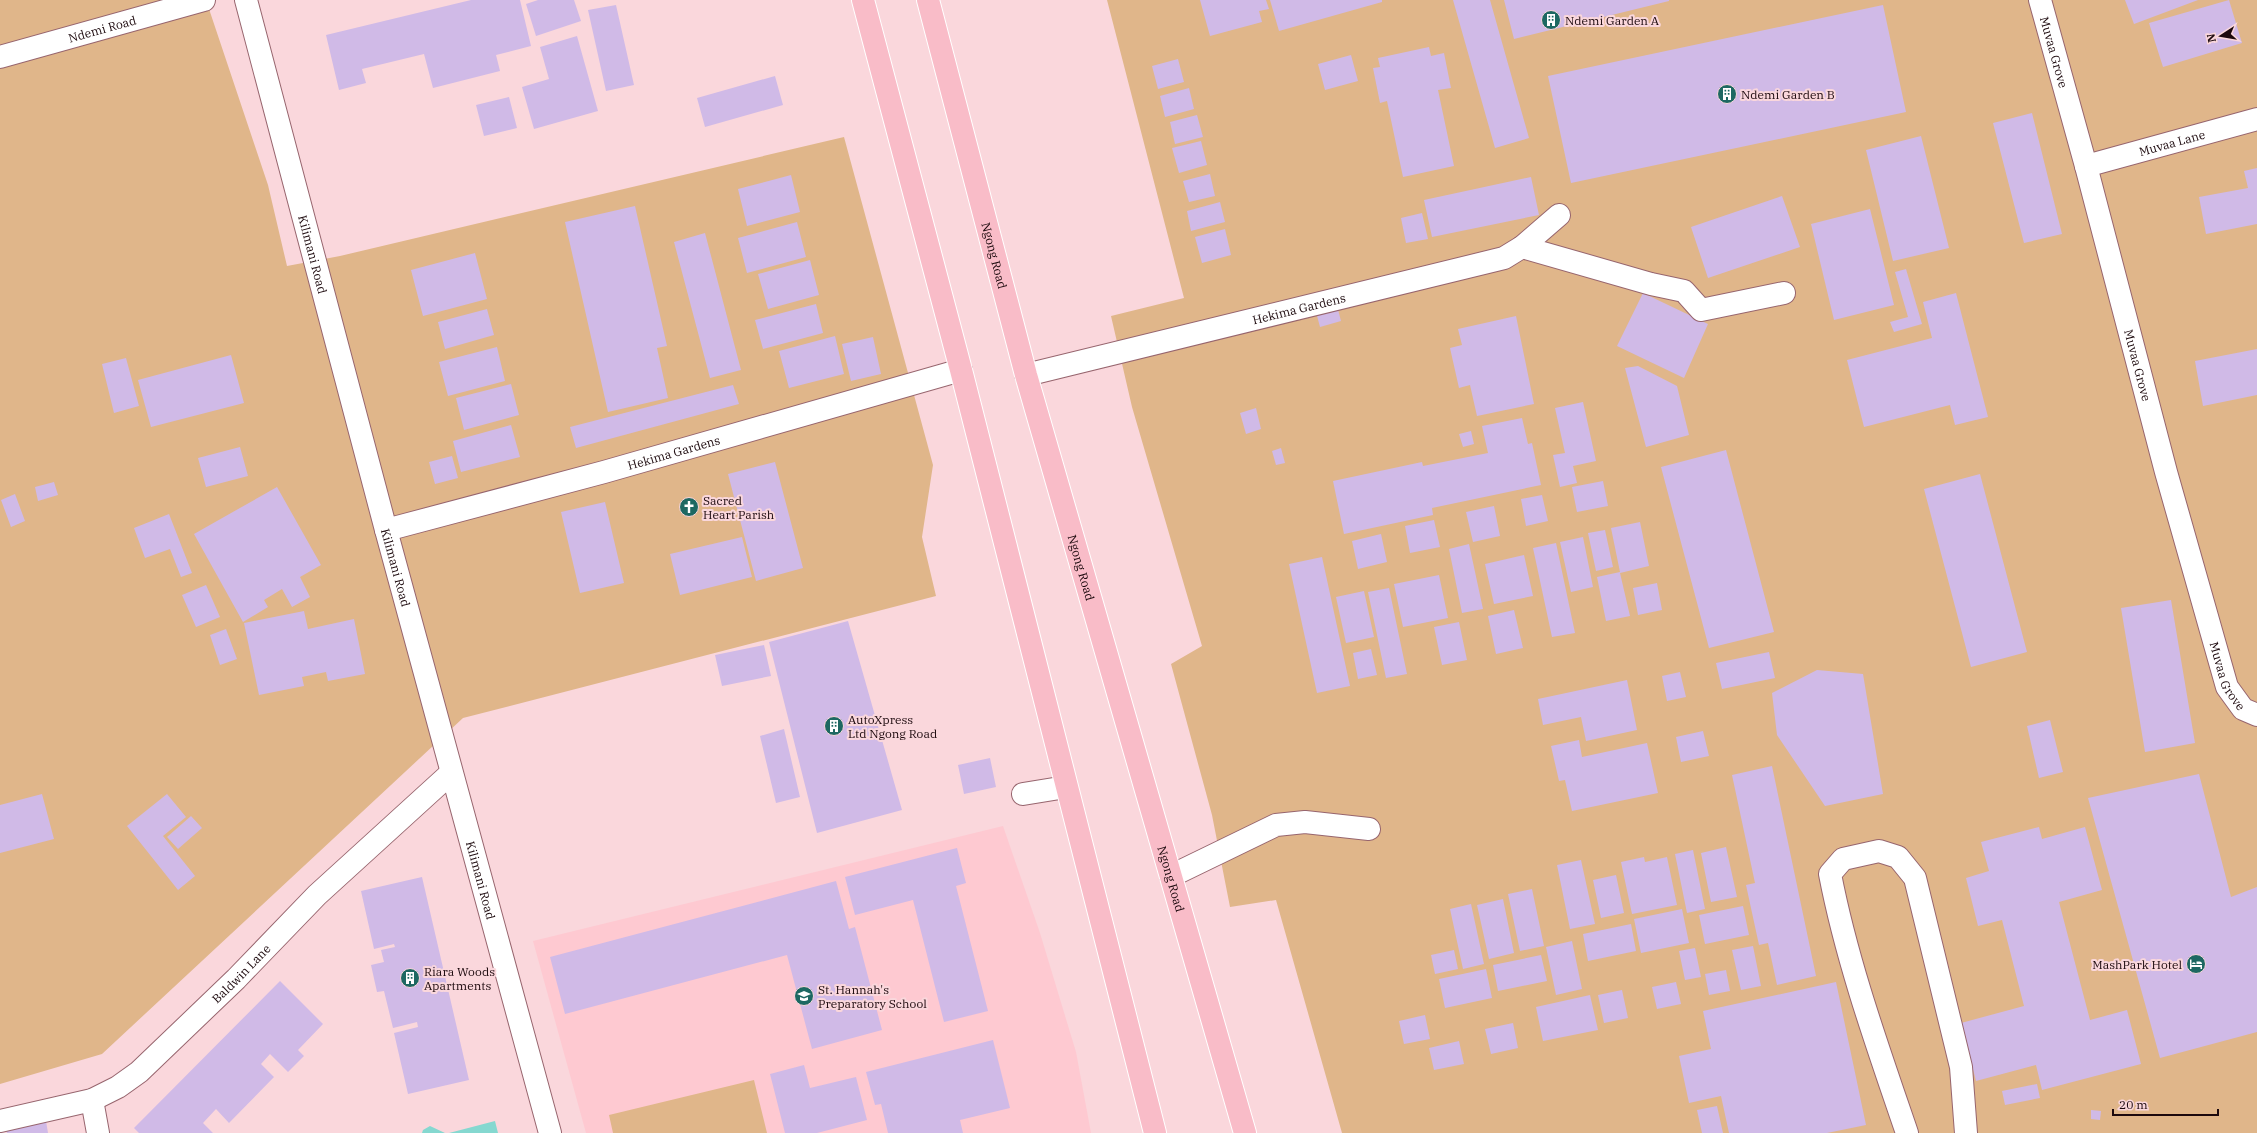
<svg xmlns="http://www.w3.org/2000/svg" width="2257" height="1133" font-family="'IBM Plex Serif',serif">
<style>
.built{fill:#fec9d1}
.green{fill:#e0b68a}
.water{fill:#85d8d0}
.building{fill:#d0bae7}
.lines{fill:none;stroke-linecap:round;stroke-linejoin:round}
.minor-casing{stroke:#97656e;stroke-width:24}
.major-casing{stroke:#fff;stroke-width:24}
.minor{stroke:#fff;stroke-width:22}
.major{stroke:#f9bcc8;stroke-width:22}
.labels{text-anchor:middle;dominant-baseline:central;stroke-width:4;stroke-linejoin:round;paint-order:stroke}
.poi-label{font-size:12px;fill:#1c090d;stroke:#fad7dc;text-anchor:start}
.street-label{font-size:12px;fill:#1c090d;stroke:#fad7dc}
</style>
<rect width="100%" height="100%" fill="#fad7dc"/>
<!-- built -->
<path class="built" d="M1003,826L1040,933L1076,1052L1091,1133H586L533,941Z"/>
<!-- green -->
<path class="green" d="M0,0H206L268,185L287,266L340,256L844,137L933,465L922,537L936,596L463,718L102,1054L0,1084Z
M1107,0H2257V1133H1342L1276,900L1230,907L1212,815L1171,664L1202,646L1132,407L1111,316L1184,298Z
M754,1080L767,1133H613L609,1115Z"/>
<!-- water -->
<path class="water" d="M495,1121L498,1133H449Z
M430,1126L445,1133H422L423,1130Z"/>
<!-- building -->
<path class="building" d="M471,0H520L531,46L496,55L500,71L433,88L424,54L362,69L366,83L339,90L326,35Z
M538,0H574L581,21L536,36L526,4Z
M1200,0H1266L1269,9L1259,11L1262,22L1210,36Z
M1270,0H1382V2L1279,31Z
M1453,0H1490L1529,138L1495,148Z
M1504,0H1669V1L1514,39Z
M2125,0H2198L2134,24Z
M2229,0L2242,43L2163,67L2149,23Z
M616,5L634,85L606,91L588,10Z
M1883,5L1906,112L1571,183L1548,76Z
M577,36L598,111L534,129L522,87L549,79L540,47Z
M1429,47L1431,56L1444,53L1451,88L1438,90L1454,166L1403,177L1387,101L1380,103L1373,68L1380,67L1378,58Z
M1351,55L1358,81L1325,90L1318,64Z
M1178,59L1184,82L1158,89L1152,66Z
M775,76L783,105L705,127L697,98Z
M1189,88L1194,109L1165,117L1160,96Z
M509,97L517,128L484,136L476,105Z
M2032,113L2062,234L2024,243L1993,123Z
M1197,115L1203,137L1175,144L1170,122Z
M1921,136L1949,248L1893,261L1866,150Z
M1201,141L1207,165L1179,173L1172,148Z
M2257,168V224L2206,234L2199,197L2248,188L2244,171Z
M1210,174L1215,196L1189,202L1183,181Z
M791,175L800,212L747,226L738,189Z
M1531,177L1539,215L1432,237L1424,200Z
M1782,196L1800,247L1708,278L1691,227Z
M1220,202L1225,222L1191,231L1187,211Z
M635,206L667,346L657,348L668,398L608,412L565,222Z
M1870,209L1894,305L1834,320L1811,224Z
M1422,213L1428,239L1406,243L1401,218Z
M797,222L806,257L747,273L738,238Z
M1225,229L1231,255L1202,263L1195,237Z
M705,233L741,370L710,378L674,242Z
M475,253L487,299L423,316L411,270Z
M810,260L819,295L768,309L758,274Z
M1906,269L1922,324L1894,332L1890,322L1908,317L1895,272Z
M1643,293L1708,324L1684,378L1617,346Z
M1956,293L1988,417L1955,425L1950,405L1864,427L1847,360L1932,338L1923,302Z
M816,304L823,333L763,349L755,320Z
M1337,306L1341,321L1320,327L1316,312Z
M487,309L494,335L445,349L438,322Z
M1516,316L1534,404L1477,416L1470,385L1459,388L1450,348L1462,345L1458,329Z
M835,336L844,374L789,388L779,351Z
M873,337L881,374L851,381L842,344Z
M497,347L505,381L448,396L439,362Z
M2257,349V395L2203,406L2195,361Z
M231,355L244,403L151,427L138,380Z
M126,358L139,406L114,413L102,364Z
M1638,366L1677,386L1689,435L1646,447L1625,368Z
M511,384L519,415L464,430L456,398Z
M733,385L739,404L576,448L570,427Z
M1583,402L1596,461L1573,466L1577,483L1560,487L1553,455L1565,453L1555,408Z
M1256,408L1261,429L1246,434L1240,413Z
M1522,418L1528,444L1532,443L1541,485L1432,508L1433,515L1344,534L1333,481L1422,462L1423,466L1488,453L1482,426Z
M511,425L520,457L461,472L453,441Z
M1471,431L1474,444L1463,447L1459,434Z
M240,447L248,476L206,487L198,458Z
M1281,448L1285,463L1276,465L1272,451Z
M1726,450L1774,632L1709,648L1661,467Z
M452,456L458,478L435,484L429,462Z
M775,462L803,568L756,581L728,474Z
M1980,474L2027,652L1971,667L1924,489Z
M1603,481L1608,506L1577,512L1572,487Z
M54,482L58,495L38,501L35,487Z
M277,487L321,565L300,577L310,597L292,607L282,589L264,600L268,607L243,622L194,534Z
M15,494L25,521L11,527L1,500Z
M1542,495L1548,521L1526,526L1521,499Z
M605,502L624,583L580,593L561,512Z
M1494,506L1500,536L1473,542L1466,512Z
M169,514L192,573L181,577L170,549L145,558L134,528Z
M1434,520L1440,547L1410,553L1405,526Z
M1640,522L1649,566L1620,573L1630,616L1606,621L1597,577L1620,572L1611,528Z
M1605,530L1613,567L1596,571L1588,533Z
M1381,534L1387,562L1358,569L1352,541Z
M742,537L752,577L680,595L670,554Z
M1583,537L1593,587L1571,592L1560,542Z
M1556,543L1575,633L1552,637L1533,548Z
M1469,544L1483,609L1462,613L1449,549Z
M1524,555L1533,596L1494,604L1485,564Z
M1322,557L1350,686L1317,693L1289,564Z
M1439,575L1448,618L1403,627L1394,584Z
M1657,583L1662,610L1638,615L1633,588Z
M206,585L220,617L196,627L182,595Z
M1389,588L1407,674L1386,678L1368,592Z
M1364,591L1374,637L1346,643L1336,597Z
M2171,600L2195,743L2145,752L2121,608Z
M1514,610L1523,648L1496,654L1488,616Z
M304,611L308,629L354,619L365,674L328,681L326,672L302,677L304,686L259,695L244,623Z
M848,621L902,810L817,833L769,642Z
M1459,622L1467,660L1442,665L1434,627Z
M226,629L237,659L220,665L210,635Z
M764,645L771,676L722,686L715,655Z
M1371,649L1377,675L1358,679L1353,653Z
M1769,652L1775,678L1722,689L1716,663Z
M1817,670L1863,674L1883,794L1825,806L1777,735L1772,693Z
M1680,672L1686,697L1667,701L1662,676Z
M1627,680L1637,730L1586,741L1581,717L1543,725L1538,699Z
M2050,720L2063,772L2039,778L2027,726Z
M784,729L800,797L776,803L760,736Z
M1703,731L1709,756L1681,762L1676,737Z
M1579,740L1582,757L1647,743L1658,793L1572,811L1565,780L1559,781L1551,746Z
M990,758L996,787L964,794L958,765Z
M1772,766L1816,976L1777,985L1768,943L1759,945L1746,885L1755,883L1732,775Z
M2199,774L2231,897L2257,887V1032L2160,1058L2088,798Z
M42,794L54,839L0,853V805Z
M167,794L186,817L163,836L195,876L178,890L127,826Z
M191,816L202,828L178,849L167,837Z
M2039,827L2042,839L2085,827L2102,890L2059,902L2090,1020L2127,1010L2141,1064L2042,1090L2036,1065L1976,1081L1961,1023L2024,1006L2002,920L1978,926L1966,878L1989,871L1981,842Z
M1726,847L1737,897L1711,902L1701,853Z
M957,848L966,883L956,886L988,1011L944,1022L913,900L855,915L845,877Z
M1693,850L1705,909L1687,913L1675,854Z
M1644,857L1645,862L1667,857L1677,905L1632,914L1621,862Z
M1581,860L1595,924L1570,929L1557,865Z
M1616,875L1624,913L1601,918L1593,880Z
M422,877L469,1080L408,1094L394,1033L418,1027L417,1022L393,1028L384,991L377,992L371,965L384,962L381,950L395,947L394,944L374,949L361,891Z
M836,881L849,929L855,927L882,1030L812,1049L787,955L565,1014L550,957Z
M1532,889L1544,946L1520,951L1508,894Z
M1503,899L1514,953L1489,959L1477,905Z
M1471,904L1484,964L1463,969L1450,909Z
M1743,906L1749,935L1705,944L1699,915Z
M1682,909L1689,943L1641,953L1634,919Z
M1631,924L1636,951L1588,961L1583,934Z
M1572,941L1582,989L1556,995L1546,947Z
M1753,946L1761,986L1741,990L1732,950Z
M1695,948L1701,977L1685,980L1679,951Z
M1454,950L1458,969L1435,974L1431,955Z
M1541,955L1547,981L1498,991L1493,965Z
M1486,969L1492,998L1445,1008L1439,979Z
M1726,970L1730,991L1709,995L1705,974Z
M280,981L323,1024L298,1050L304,1056L288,1072L270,1054L261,1064L274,1077L229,1123L216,1109L203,1123L213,1133H139L134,1128Z
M1676,982L1681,1004L1657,1009L1652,987Z
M1836,982L1866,1125L1827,1133H1729L1721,1096L1689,1103L1679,1056L1711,1049L1703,1011Z
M1622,990L1628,1018L1604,1023L1598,995Z
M1590,995L1598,1030L1543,1041L1536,1007Z
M1425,1015L1430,1039L1404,1044L1399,1021Z
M1513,1023L1518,1048L1491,1054L1485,1029Z
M993,1040L1010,1108L960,1120L963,1133H888L881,1104L875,1105L866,1072Z
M1459,1041L1464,1064L1434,1070L1429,1048Z
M804,1065L810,1088L856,1077L867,1120L817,1133H785L770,1074Z
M2037,1084L2040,1098L2005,1105L2002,1091Z
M1717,1106L1723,1133H1702L1697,1110Z
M2091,1110L2101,1111L2100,1120L2091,1119Z
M46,1121L48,1133H7L6,1130Z"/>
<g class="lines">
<defs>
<g id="minor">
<path id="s1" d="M246,0L386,530L550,1133"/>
<path id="s2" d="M2040,0L2086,166L2166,472L2227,687L2243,709L2257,715"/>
<path id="s3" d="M0,57L204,0"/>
<path id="s4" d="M2086,166L2257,119"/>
<path d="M1522,247L1651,284L1684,291L1701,310L1784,293"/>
<path id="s5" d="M1026,375L1504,258L1522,247L1559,215"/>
<path id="s6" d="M386,530L604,472L961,370"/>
<path d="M1023,794L1066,787"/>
<path d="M1171,876L1276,825L1305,822L1369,829"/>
<path d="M92,1100L98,1133"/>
<path id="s7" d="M0,1121L92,1100L118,1087L139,1072L236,979L317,895L451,773"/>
<path d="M1907,1133C1878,1048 1847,962 1830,874L1843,859L1879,851L1898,857L1915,878L1961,1067L1966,1133"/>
</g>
<g id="major">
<path d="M863,0L961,370L1155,1133"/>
<path id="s8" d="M928,0L1026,375L1245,1133"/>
</g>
</defs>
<!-- minor casing -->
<use href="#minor" class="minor-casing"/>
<!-- major casing -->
<use href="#major" class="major-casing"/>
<!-- minor -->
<use href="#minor" class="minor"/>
<!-- major -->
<use href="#major" class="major"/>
</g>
<!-- icons -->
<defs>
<symbol id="building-disc" viewBox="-11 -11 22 22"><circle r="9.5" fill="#1d6862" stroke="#fad7dc"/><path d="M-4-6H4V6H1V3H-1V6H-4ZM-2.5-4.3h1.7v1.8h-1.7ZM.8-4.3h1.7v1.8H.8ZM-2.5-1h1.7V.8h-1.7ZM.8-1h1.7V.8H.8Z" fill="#fff"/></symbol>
<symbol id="church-disc" viewBox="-11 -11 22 22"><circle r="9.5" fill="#1d6862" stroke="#fad7dc"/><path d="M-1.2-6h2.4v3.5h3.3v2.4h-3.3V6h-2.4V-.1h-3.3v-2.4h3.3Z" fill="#fff"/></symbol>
<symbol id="hotel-disc" viewBox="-11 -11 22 22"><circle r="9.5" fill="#1d6862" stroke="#fad7dc"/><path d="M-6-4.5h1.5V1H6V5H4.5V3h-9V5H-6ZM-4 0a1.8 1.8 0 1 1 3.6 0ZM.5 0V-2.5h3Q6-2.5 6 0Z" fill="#fff"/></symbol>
<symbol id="school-disc" viewBox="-11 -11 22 22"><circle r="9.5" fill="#1d6862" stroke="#fad7dc"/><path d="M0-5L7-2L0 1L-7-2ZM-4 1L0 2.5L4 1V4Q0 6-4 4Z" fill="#fff"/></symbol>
</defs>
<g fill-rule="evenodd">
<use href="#building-disc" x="1540" y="9" width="22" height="22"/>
<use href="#building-disc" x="1716" y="83" width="22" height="22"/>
<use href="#church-disc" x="678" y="496" width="22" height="22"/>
<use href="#building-disc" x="823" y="715" width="22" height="22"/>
<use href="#hotel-disc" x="2185" y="953" width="22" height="22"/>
<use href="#building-disc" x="399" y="967" width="22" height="22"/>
<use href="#school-disc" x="793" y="985" width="22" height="22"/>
</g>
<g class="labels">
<!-- poi labels -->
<g class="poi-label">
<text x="1565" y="20">Ndemi Garden A</text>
<text x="1741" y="94">Ndemi Garden B</text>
<text x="703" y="500">Sacred<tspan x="703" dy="14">Heart Parish</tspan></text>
<text x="848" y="719">AutoXpress<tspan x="848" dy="14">Ltd Ngong Road</tspan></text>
<text x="2182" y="964" text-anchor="end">MashPark Hotel</text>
<text x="424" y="971">Riara Woods<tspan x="424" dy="14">Apartments</tspan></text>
<text x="818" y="989">St. Hannah's<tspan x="818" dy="14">Preparatory School</tspan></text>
</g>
<!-- street labels -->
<g class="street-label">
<text stroke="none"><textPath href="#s3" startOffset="106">Ndemi Road</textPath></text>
<text stroke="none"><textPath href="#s2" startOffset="54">Muvaa Grove</textPath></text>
<text stroke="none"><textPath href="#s4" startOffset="89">Muvaa Lane</textPath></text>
<text stroke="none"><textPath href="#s1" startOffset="263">Kilimani Road</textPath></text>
<text stroke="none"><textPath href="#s8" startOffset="264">Ngong Road</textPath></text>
<text stroke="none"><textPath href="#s5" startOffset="281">Hekima Gardens</textPath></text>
<text stroke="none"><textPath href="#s2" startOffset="378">Muvaa Grove</textPath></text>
<text stroke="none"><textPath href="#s6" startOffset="298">Hekima Gardens</textPath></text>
<text stroke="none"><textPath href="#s1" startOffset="587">Kilimani Road</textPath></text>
<text stroke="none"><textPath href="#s8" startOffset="588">Ngong Road</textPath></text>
<text stroke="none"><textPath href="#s2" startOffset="702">Muvaa Grove</textPath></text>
<text stroke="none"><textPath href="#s8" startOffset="912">Ngong Road</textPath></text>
<text stroke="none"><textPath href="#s1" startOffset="911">Kilimani Road</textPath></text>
<text stroke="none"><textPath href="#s7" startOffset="291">Baldwin Lane</textPath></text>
</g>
</g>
<!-- north arrow -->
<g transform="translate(2221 36) rotate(258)" stroke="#fad7dc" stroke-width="3" paint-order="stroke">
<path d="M0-3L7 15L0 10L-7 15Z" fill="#1c090d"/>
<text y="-6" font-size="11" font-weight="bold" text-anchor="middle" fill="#1c090d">N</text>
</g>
<!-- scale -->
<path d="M2113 1109v6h105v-6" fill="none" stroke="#1c090d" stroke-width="2"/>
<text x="2119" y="1109" font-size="12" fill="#1c090d" stroke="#fad7dc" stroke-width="3" paint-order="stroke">20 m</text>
</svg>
